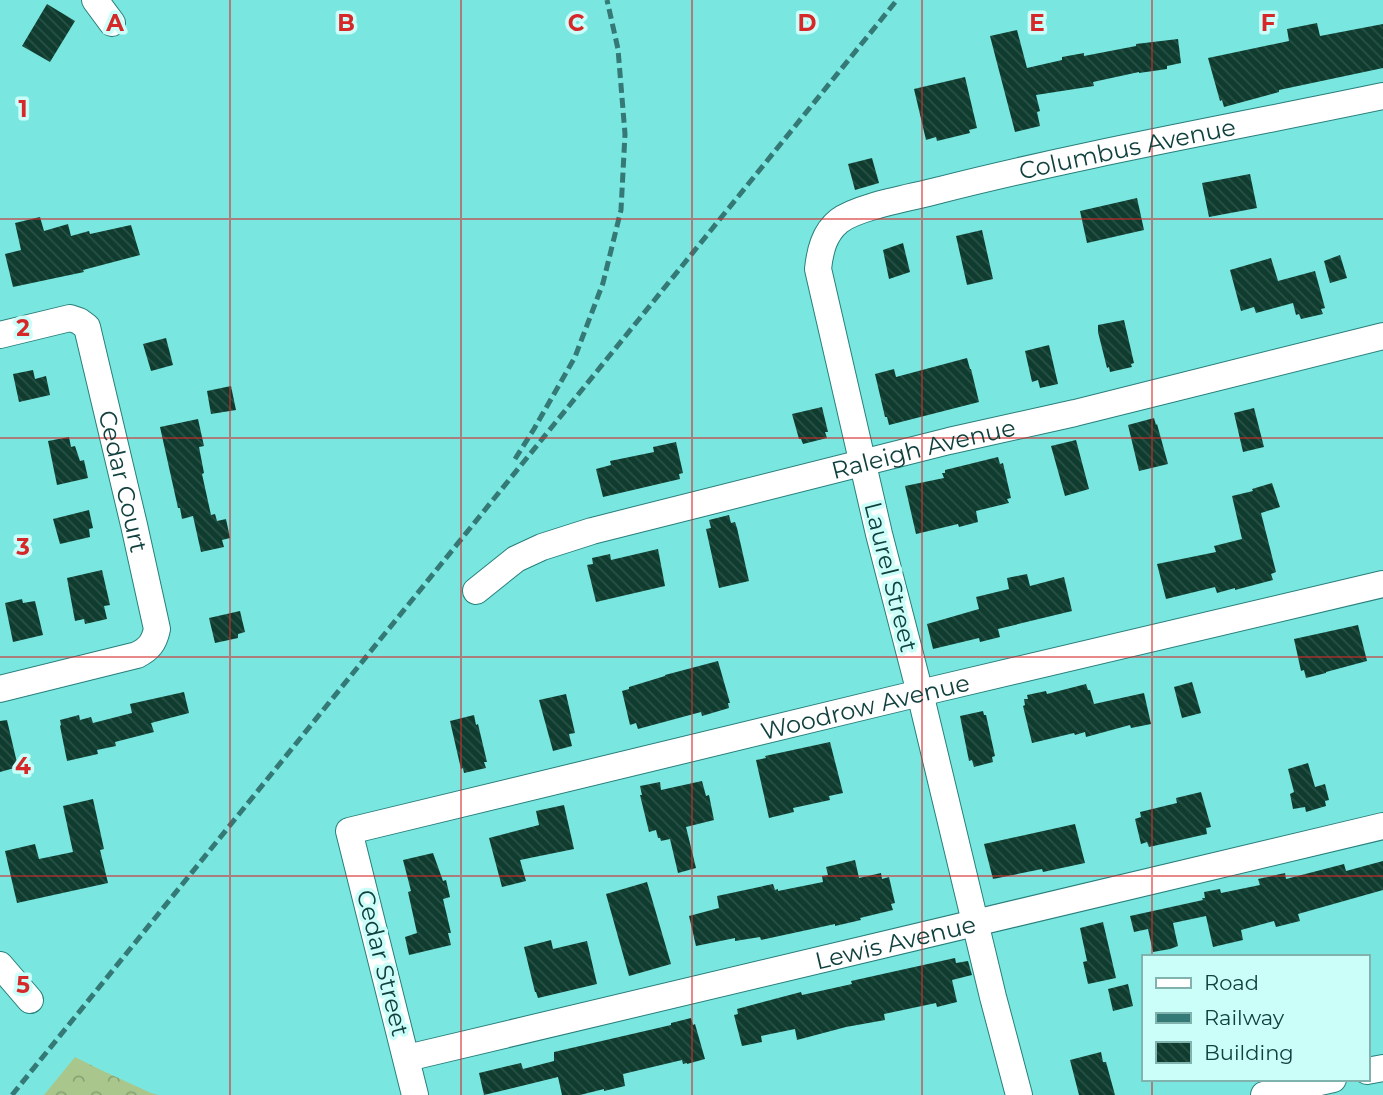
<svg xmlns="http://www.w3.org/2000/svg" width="1383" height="1095" font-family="Montserrat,sans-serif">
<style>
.forest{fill:url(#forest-crowns)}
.building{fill:url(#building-back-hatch)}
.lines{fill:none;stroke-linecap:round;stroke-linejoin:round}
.street-casing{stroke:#287f7b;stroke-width:28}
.street{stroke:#fff;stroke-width:26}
.rail{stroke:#347975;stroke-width:5;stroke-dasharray:10 5;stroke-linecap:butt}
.grid{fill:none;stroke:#d62828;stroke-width:2;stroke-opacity:0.55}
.labels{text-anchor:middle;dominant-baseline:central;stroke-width:7;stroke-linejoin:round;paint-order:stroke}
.street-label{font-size:24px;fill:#10413e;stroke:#cbfdf9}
.grid-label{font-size:23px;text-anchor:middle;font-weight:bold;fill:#d62828;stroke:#cbfdf9;stroke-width:7;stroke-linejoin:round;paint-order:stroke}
</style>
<defs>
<pattern id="forest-crowns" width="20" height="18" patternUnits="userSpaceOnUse" patternTransform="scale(1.75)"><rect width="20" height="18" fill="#a9c78c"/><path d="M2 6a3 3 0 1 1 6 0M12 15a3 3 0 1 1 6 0" fill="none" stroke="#88a374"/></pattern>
<pattern id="building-back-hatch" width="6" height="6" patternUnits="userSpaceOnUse" patternTransform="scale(1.75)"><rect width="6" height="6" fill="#103c2f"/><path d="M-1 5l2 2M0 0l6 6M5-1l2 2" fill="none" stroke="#295146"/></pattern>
</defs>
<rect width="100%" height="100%" fill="#79e6df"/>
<!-- forest -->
<path class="forest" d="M75,1057L101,1070L151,1093L159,1095H44Z"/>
<!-- building -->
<path class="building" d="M47,4L75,21L50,62L22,46Z
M1317,23L1320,36L1383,24V68L1279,90V92L1224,107L1222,100L1220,101L1208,58L1289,41L1287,29Z
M1017,30L1027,68L1062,60V57L1084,53V56L1136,46V44L1178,39L1181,63L1167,66V69L1139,73V72L1093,82L1094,86L1036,95L1040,111L1037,112L1040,126L1015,132L990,36Z
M965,77L977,128L969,130L970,133L937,141L936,137L926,140L914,89Z
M872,158L879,183L855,190L848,164Z
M1250,174L1257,208L1209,217L1202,183Z
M1137,198L1144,230L1087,243L1080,211Z
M40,217L44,231L68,224L71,236L89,231L90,234L131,225L140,255L83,270L84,272L13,287L5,254L21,250L15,223Z
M982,230L993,279L967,285L956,236Z
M903,243L910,272L889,279L883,250Z
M1340,255L1347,278L1330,283L1324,261Z
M1271,258L1278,281L1315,271L1325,308L1321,309L1323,314L1301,319L1299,314L1296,315L1293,303L1256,313L1254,307L1241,311L1230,270Z
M1124,320L1134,363L1131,364L1132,367L1110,372L1109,367L1107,368L1098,332V325Z
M166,338L173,365L151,371L143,344Z
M1049,345L1058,384L1040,388L1038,380L1032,382L1025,351Z
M967,358L970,369H971L979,402L889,425L887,417H885L875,374L894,369L896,377Z
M33,370L35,379L46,376L50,395L19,402L13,374Z
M231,386L236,410L211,414L207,391Z
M822,407L828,432H825L827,438L803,444L801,439H799L792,414Z
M1254,408L1264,447L1243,452L1234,413Z
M1154,418L1156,425L1157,424L1168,464L1139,471L1128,425Z
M198,419L204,446L199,447L204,473L202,474L211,515L215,514L217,521L226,519L230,538L222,540L224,547L201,552L193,516L182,519L180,508H178L160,427Z
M69,437L71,447L75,446L80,461L84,460L88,478L57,485L48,441Z
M1076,440L1089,489L1065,496L1051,446Z
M676,442L683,473L679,474L680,479L603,497L596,469L611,465L610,461L654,452L653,447Z
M998,457L1000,464L1003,463L1011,498L1007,499L1009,503L976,511L978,522L959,527L958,524L916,534L905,486L944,478L942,473H945V470Z
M1272,483L1280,507L1261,513L1276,572L1271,574L1273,580L1235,590V588L1217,593L1215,587L1166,599L1157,564L1216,552L1214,546L1242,539L1232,496L1253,491L1252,489Z
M89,510L93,528L89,529L90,537L60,544L53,519Z
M729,515L731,523L735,522L737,528L749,581L719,588L706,529L711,528L709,520Z
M658,549L665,586L596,602L587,565L593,564L592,558L610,554L611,560Z
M102,570L110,605L104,606L107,619L85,624L84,619L75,621L67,578Z
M1027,574L1030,586L1064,577L1072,611L998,629L1000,637L980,642L979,638L933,649L927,624L979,609L976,597L1009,589L1007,578Z
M22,599L23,603L35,601L43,635L13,642L5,603Z
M240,611L245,632L238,634V638L215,643L209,618Z
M1358,625L1367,661L1326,672V673L1306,678L1304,670L1301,671L1294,639Z
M718,661L730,703H728L729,708L702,716L701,712L638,729L636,723L630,725L622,691L629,689V687L665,676V675Z
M1192,682L1201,713L1182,718L1174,687Z
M1086,684L1088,690H1090L1094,704L1144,693L1151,724L1131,728L1130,725L1086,737L1085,732L1075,735L1074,733L1032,743L1023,706L1025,705L1024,699H1028L1027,695L1046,691L1047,694Z
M184,692L189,713L151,723L154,732L115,742L116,746L97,750L98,754L67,761L60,726L61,725L60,720L79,715L80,720L91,717L93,723L132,713L130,704Z
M566,694L575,733L569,734L572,746L553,751L539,700Z
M983,711L984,715H986L995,756L992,757L993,762L974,767L972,760L969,761L960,716Z
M474,715L476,725L478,724L487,762H484L486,768L464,773L463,768L461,769L450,721Z
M7,720L18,767L0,772V721Z
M830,742L843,793L829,796L830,800L793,808L794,812L769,818L756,760L766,758L765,756Z
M1308,763L1315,787L1325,784L1329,800L1325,801L1326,806L1306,812L1305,807L1293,809L1290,794L1294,792L1288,769Z
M702,781L706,796L709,795L714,820L686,827L696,868L678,873L670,839L661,841L660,838H658L656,830L649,832L640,795H642L640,786L660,782L661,790Z
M1201,792L1211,827L1206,828L1207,834L1149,847L1147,842L1141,844L1135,819L1141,817L1140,812L1177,803L1176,798Z
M93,799L104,849L100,850L108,883L17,903L5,851L35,844L39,859L73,852L63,806Z
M564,805L574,849L520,860L526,881L502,887L489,838L539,825L536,811Z
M1075,824L1085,863L1043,872L1042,869L993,879L984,844Z
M433,853L443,881L446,880L450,897L443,899L451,933H448L451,945L409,955L405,937L417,933L408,892L411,891L403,860Z
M855,860L859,878L881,873L882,879L889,877L895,903L891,904L893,910L860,918L861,920L835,926V924L761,940L760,937L735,941V938L696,946L689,916L719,908L717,896L773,884L775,890L778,889V891L823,882L822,876L828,875L826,867Z
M1383,861V890L1298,914L1300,921L1276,927L1274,921L1241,930L1243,940L1213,947L1206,916L1173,923L1178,946L1170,949L1153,952L1148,929L1134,932L1130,916L1203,900L1202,898H1205L1204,892L1220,889L1221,893L1260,885L1258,879L1285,873L1286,879L1344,864L1346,871Z
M647,882L671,964L629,976L606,894Z
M1103,922L1116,978L1088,984L1083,962L1087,961L1080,928Z
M551,940L553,949L587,941L597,984L538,998L536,992H535L524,947Z
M955,958L956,963L968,961L972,975L952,980L957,1002L937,1007L936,1003L884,1014L885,1020L846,1027L797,1040L795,1029L761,1036L762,1042L742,1046L734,1015L738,1014L737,1009L801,992L802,995L852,984L851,981Z
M1128,984L1133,1006L1113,1011L1108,989Z
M691,1018L693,1025L695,1024L705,1059L687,1064V1063L683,1064L682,1060L623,1074L625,1086L604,1091V1089L580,1095H562L558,1077L484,1095L479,1073L521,1063L523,1069L554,1061V1052L671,1025V1023Z
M1101,1052L1103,1062H1106L1115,1095H1079L1070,1060Z"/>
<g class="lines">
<defs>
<g id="street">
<path d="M95,0L112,23"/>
<path id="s1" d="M0,335L70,318L79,321L87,327L134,525L157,629C154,643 149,649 137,655L0,689"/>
<path id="s2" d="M476,591L516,559L542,547L592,531L949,441L1075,413L1383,336"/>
<path d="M0,965L30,1000"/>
<path id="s3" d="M407,1058L1383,826"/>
<path d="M1367,1071L1383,1068"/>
<path id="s4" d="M415,1095L349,831L920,693L1383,584"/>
<path id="s5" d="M1019,1095L993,997L920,693L879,534L818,269C820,251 824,233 839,221C858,206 915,197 940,190C1086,153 1235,127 1383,96"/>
<path d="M1264,1095L1333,1079"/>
</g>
</defs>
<!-- street casing -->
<use href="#street" class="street-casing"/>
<!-- street -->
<use href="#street" class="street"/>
<!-- rail -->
<path class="rail" d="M515,459L534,429L575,357L603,283L621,210L625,134L618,49L607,0
M12,1095L897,0"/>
</g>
<!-- grid -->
<path class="grid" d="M230,0V1095M461,0V1095M692,0V1095M922,0V1095M1152,0V957M0,219H1383M0,438H1383M0,657H1383M0,876H1383M1152,1079V1095"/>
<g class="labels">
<!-- street labels -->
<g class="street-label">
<text stroke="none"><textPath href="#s5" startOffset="1202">Columbus Avenue</textPath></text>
<text stroke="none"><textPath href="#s2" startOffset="474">Raleigh Avenue</textPath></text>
<text stroke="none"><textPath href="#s1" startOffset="250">Cedar Court</textPath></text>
<text transform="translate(891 577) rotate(76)">Laurel Street</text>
<text stroke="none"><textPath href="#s4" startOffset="803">Woodrow Avenue</textPath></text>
<text stroke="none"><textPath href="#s3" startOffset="502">Lewis Avenue</textPath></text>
<text transform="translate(383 963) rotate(76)">Cedar Street</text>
</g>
</g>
<g class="grid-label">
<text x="115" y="31">A</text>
<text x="346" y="31">B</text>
<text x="576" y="31">C</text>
<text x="807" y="31">D</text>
<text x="1037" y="31">E</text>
<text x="1268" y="31">F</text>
<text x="23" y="117">1</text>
<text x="23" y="336">2</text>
<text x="23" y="555">3</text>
<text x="23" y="774">4</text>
<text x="23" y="993">5</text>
</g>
<!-- legend -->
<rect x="1142" y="955" width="228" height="126" fill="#cbfdf9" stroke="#80b2ae" stroke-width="2"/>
<rect x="1156" y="978" width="35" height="10" fill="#ffffff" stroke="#80b2ae" stroke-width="2"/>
<text x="1204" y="990" font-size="21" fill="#10413e">Road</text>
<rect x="1156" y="1013" width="35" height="10" fill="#347975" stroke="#80b2ae" stroke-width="2"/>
<text x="1204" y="1025" font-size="21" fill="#10413e">Railway</text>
<rect x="1156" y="1042" width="35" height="21" fill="url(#building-back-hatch)" stroke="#80b2ae" stroke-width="2"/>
<text x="1204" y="1060" font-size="21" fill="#10413e">Building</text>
</svg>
